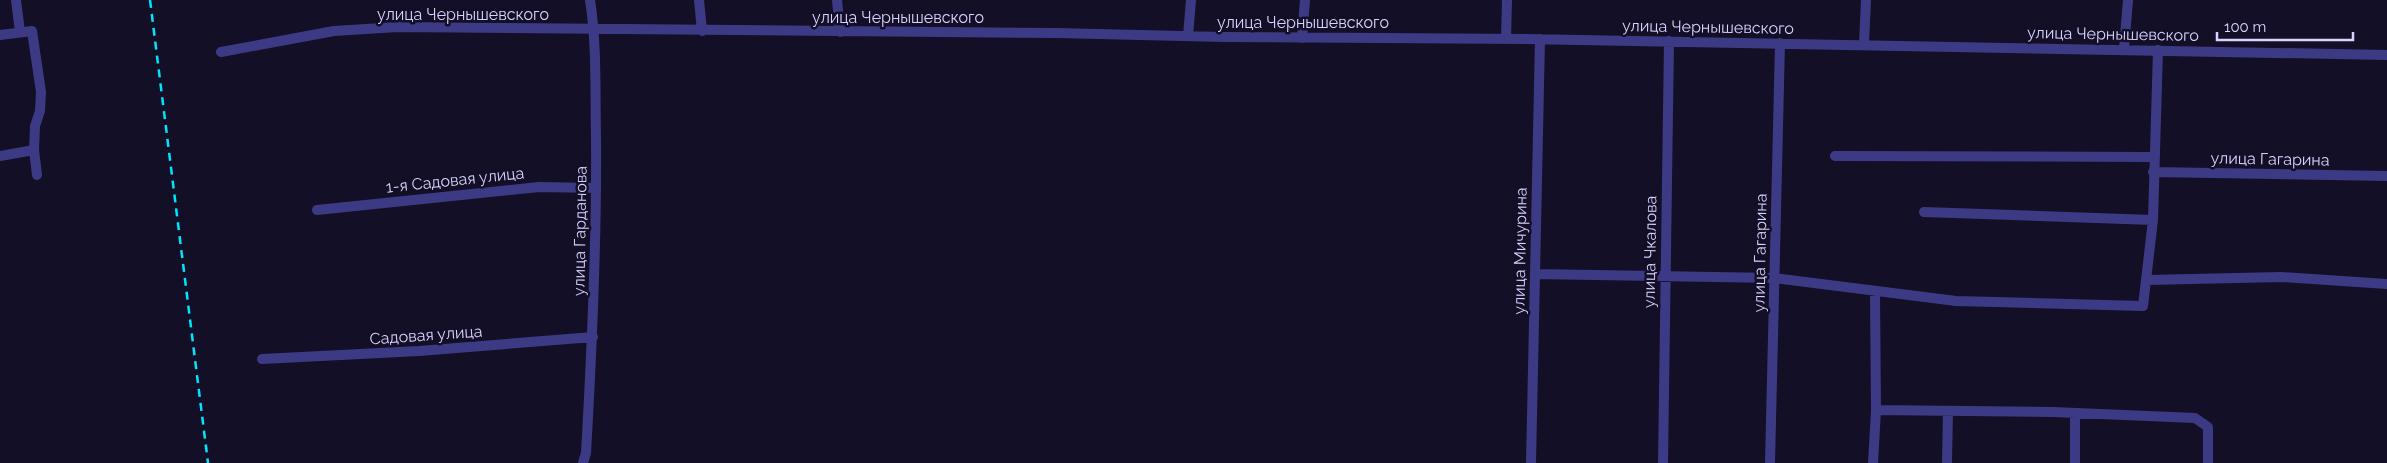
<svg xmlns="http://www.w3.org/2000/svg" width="2387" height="463" font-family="Raleway,sans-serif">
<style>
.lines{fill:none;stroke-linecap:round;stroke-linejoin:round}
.minor{stroke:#3d3a85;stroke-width:10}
.rail{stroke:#00e5ff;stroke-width:2.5;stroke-dasharray:8 6;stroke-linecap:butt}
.labels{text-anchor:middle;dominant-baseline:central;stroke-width:5;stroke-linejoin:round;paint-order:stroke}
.street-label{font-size:16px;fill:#d9d4ff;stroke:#130f26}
</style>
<rect width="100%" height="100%" fill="#130f26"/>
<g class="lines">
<!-- minor -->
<path class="minor" d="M16,0L20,32
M699,0L702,31
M837,0L840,32
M0,35L32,31L41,92L40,111L35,126L34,150L37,175
M1188,36L1191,0
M1302,38L1305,0
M1506,39L1507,0
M1864,44L1866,0
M2124,49L2128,0
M221,52L334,31L398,27L1057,33L1224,37L1526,39L2387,55
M0,156L34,150
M1835,156L2154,157
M2153,172L2387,176
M317,210L539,187L596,188
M1924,212L2153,220
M1535,274L1774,278L1956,301L2143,306L2153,220L2158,50
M2147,280L2281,277L2387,284
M262,359L419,351L593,337
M1876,410L2053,412L2195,418L2208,427V463
M583,463L586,453C592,348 597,243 596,137C595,91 597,45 590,0
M1531,463L1540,39
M1663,463L1669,41
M1770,463L1780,43
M1873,463L1876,410L1875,292
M1947,463L1948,411
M2075,463V413"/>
<!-- rail -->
<path class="rail" d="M150,0L208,463"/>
</g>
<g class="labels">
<!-- street labels -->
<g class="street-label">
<text x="463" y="14">улица Чернышевского</text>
<text x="898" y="17">улица Чернышевского</text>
<text x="1303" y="22">улица Чернышевского</text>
<text transform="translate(1708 27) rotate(1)">улица Чернышевского</text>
<text transform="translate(2113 34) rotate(1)">улица Чернышевского</text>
<text transform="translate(2270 159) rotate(1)">улица Гагарина</text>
<text transform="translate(455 180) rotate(-6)">1-я Садовая улица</text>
<text transform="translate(580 231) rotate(-89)">улица Гарданова</text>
<text transform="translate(1520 251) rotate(-89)">улица Мичурина</text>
<text transform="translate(1650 252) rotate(-89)">улица Чкалова</text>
<text transform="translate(1760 253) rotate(-89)">улица Гагарина</text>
<text transform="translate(426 335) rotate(-4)">Садовая улица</text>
</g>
</g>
<!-- scale -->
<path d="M2217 32v8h136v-8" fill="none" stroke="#d9d4ff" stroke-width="2.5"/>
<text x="2224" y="32" font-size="15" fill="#d9d4ff" stroke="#130f26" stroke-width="4" paint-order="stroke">100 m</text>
</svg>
